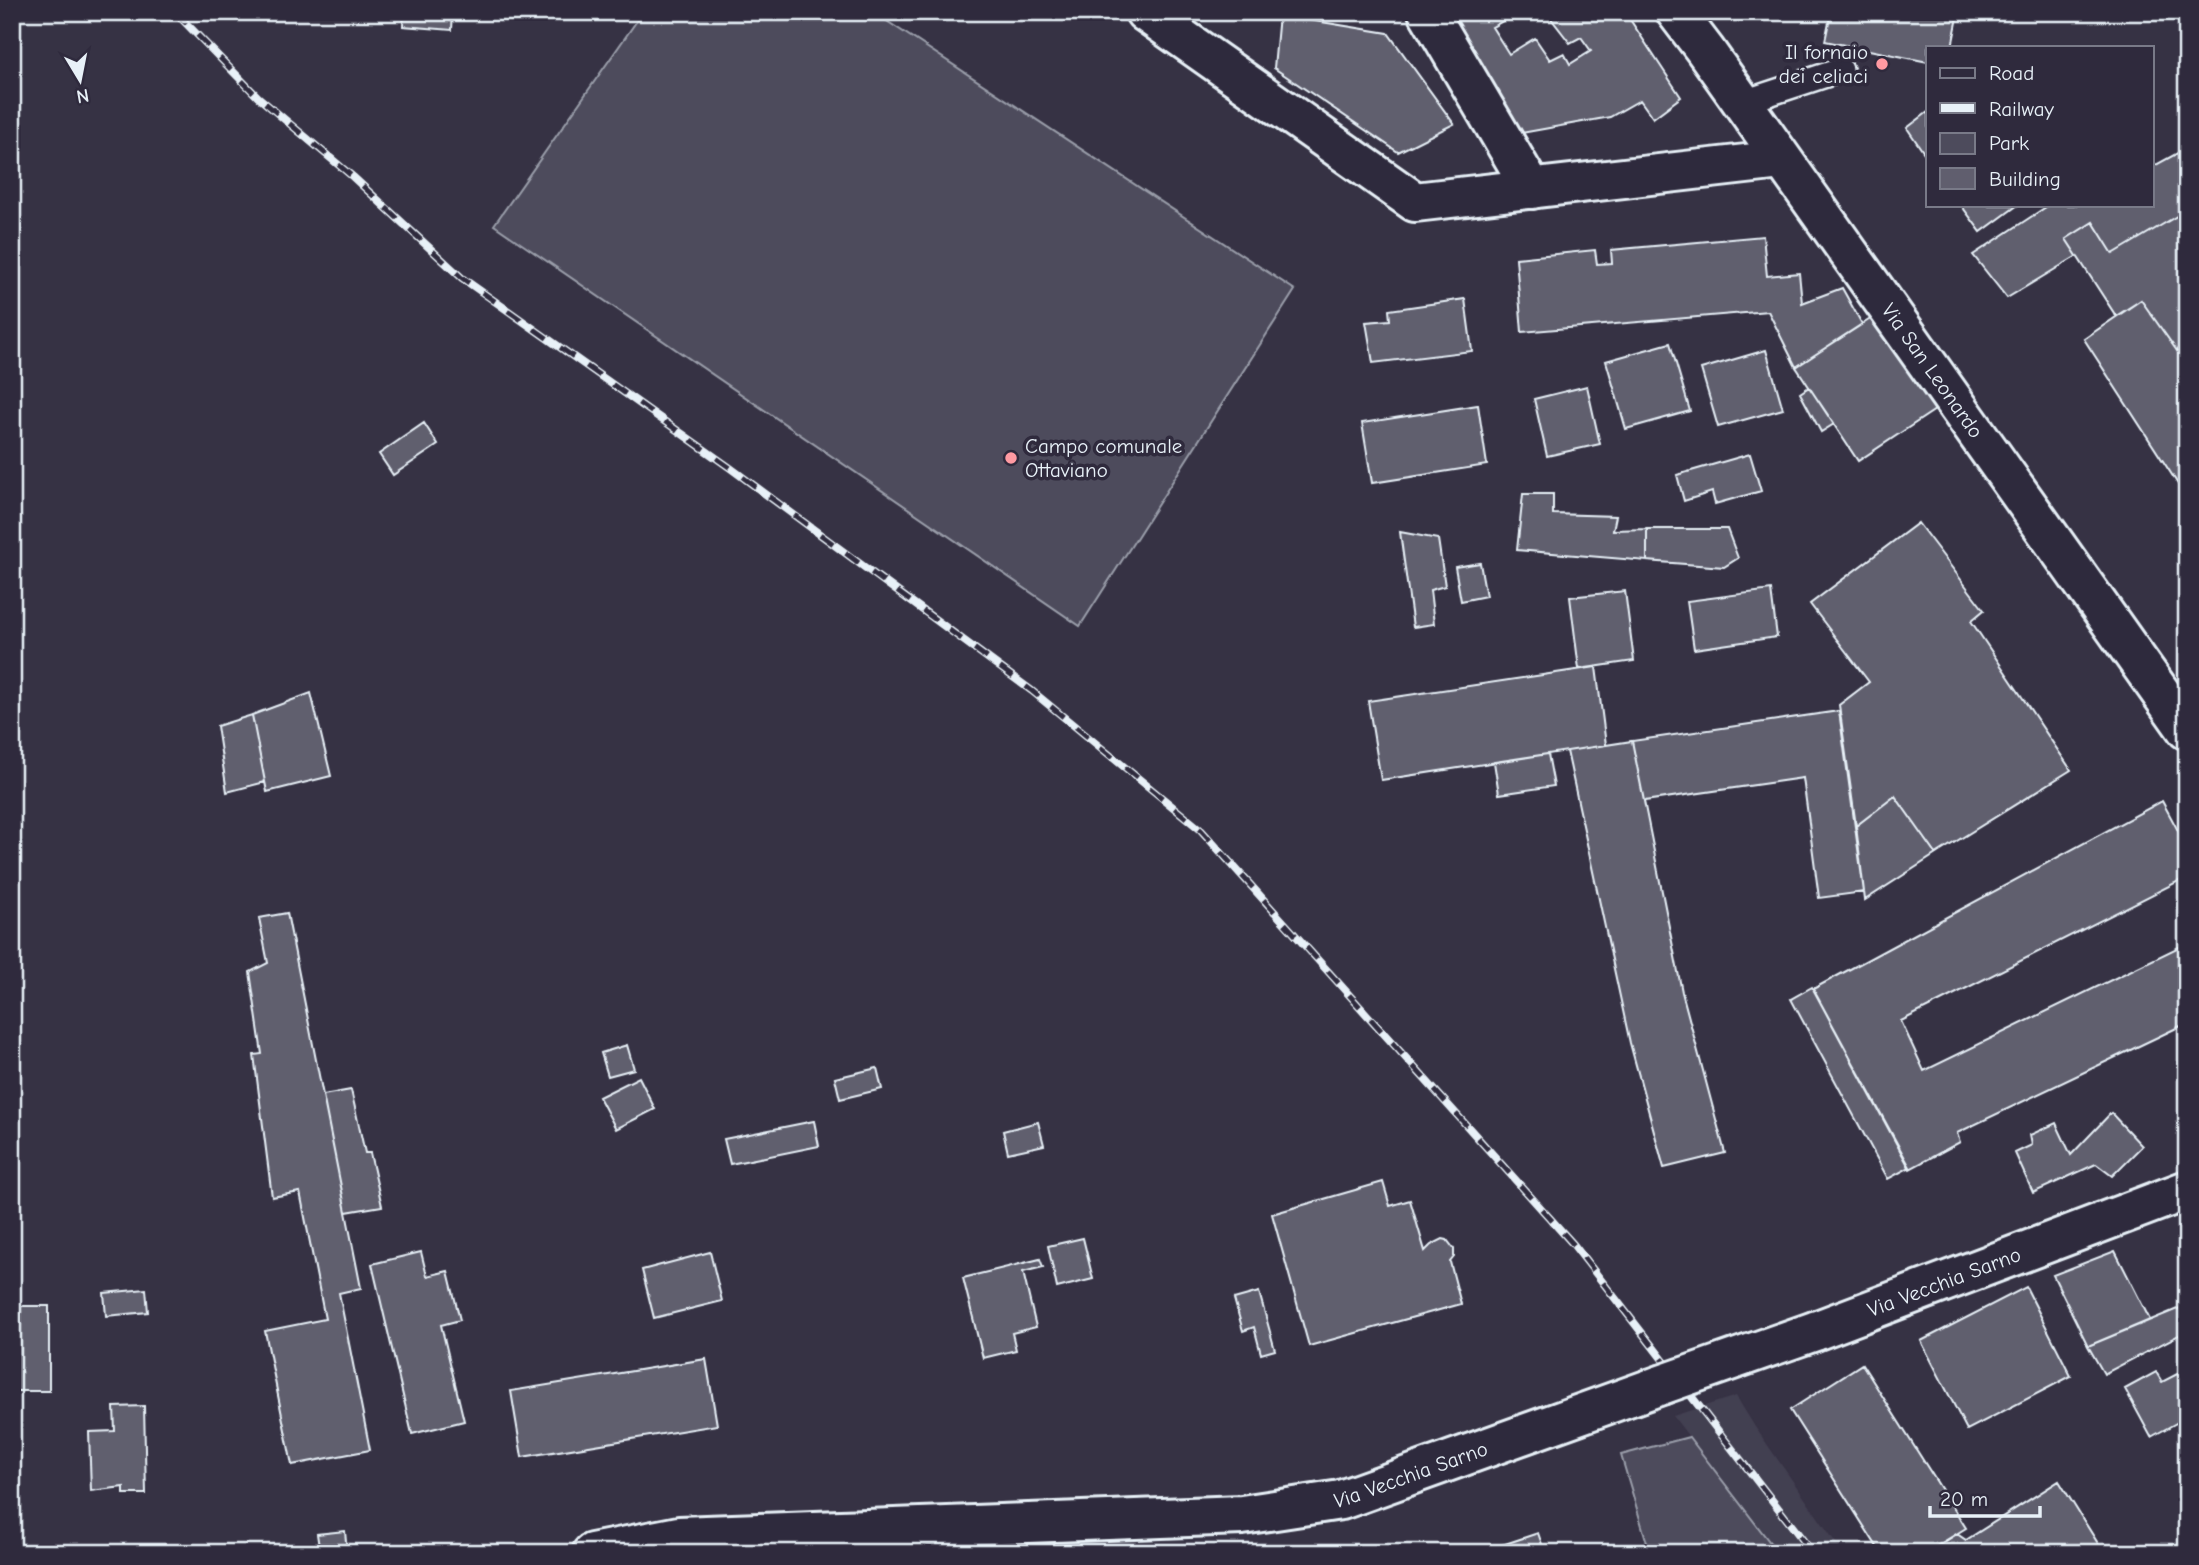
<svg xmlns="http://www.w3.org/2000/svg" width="2199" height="1565" font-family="'Comic Neue',sans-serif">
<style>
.built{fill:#433f51}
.green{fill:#4d4b5c;stroke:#9a9eaa;stroke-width:2}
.building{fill:#605e6e;stroke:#e8f1f8;stroke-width:2}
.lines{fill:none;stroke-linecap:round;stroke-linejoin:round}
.service-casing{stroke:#e8f1f8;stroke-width:28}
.minor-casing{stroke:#e8f1f8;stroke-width:44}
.secondary-casing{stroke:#e8f1f8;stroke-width:44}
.service{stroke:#2f2a3d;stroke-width:23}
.minor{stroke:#2f2a3d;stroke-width:38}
.secondary{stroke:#2f2a3d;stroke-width:38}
.rail-casing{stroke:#e8f1f8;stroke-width:8}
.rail{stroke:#2f2a3d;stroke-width:5;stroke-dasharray:16;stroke-linecap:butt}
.minor-bridge-casing{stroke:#e8f1f8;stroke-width:44;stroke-linecap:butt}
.minor-bridge{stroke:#2f2a3d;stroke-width:38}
.poi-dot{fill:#ff9aa2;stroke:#2f2a3d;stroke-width:2.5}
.labels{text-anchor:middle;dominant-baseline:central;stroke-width:7;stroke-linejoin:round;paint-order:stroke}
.poi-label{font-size:21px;fill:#e8f1f8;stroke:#2f2a3d;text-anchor:end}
.street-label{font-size:21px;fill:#e8f1f8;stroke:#2f2a3d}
</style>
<rect width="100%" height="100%" fill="#363244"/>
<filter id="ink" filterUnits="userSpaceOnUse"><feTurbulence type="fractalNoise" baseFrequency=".0143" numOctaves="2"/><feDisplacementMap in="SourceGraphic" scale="14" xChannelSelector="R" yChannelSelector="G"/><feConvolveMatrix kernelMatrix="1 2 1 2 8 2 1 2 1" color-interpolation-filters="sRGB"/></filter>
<g filter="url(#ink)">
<!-- built -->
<path class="built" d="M1736,1396L1755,1427L1843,1553H1778L1673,1416Z"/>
<!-- green -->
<path class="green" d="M643,12H873L1295,290L1080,626L494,225Z
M1689,1437L1778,1553H1650L1621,1455Z"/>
<!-- building -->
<path class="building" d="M404,12H453L452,30L403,26Z
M1434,12H1497L1503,21L1492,27L1509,54L1535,38L1550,60L1564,53L1570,64L1591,51L1581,37L1570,43L1546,12H1625L1681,97L1653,118L1640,100L1610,117L1516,134Z
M1831,12H1959L1952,47H1928V62L1825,41Z
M1279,15L1388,33L1454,124L1398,152L1274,68Z
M1928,112V154L1926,156L1907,128Z
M2187,148V210L2113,254L2093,222L2066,239L2077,256L2007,298L1973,255L2049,205H2152V167Z
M1961,205H2018L1981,232Z
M2187,210V365L2141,300L2116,316L2066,239L2093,222L2113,254Z
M1763,236L1767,276L1799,273L1802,303L1842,288L1862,324L1796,367L1768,311L1522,332L1516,258L1595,250L1597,264L1612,263L1611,250Z
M1465,299L1472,351L1373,363L1366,322L1390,320L1389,310Z
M2141,300L2187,365V391L2182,402L2187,423V498L2084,339Z
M1872,318L1935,410L1858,461L1796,367Z
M1670,343L1690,411L1626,429L1606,361Z
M1766,350L1783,409L1718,427L1701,369Z
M1587,386L1600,444L1547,456L1534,399Z
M1809,387L1834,424L1821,432L1800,393Z
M2187,391V423L2182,402Z
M1478,405L1487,465L1372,483L1362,423Z
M424,423L438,445L393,475L379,454Z
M1750,454L1761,491L1715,504L1712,492L1684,501L1677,475Z
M1523,494H1553V514L1616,516L1613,530L1647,529V561L1517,550Z
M1918,523L1984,610L1971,621L2071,770L1936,854L1895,796L1856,826L1839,705L1869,682L1810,604Z
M1647,529H1727L1738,558L1724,567L1647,561Z
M1400,532L1438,539L1445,586L1430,590L1434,624L1413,627Z
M1480,563L1486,596L1461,601L1455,567Z
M1771,590L1777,637L1694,649L1687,601Z
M1625,591L1634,661L1579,669L1570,597Z
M1596,667L1606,745L1381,780L1368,701Z
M311,693L331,776L267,792L252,715Z
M1839,711L1864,892L1819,898L1803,778L1644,801L1632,741Z
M252,715L265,782L227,792L217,726Z
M1632,741L1682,992L1725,1153L1664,1168L1630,1043L1567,751Z
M1548,754L1554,786L1499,794L1494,762Z
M1895,796L1936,854L1865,900L1856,826Z
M2162,801L2187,847V877L1901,1021L1924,1071L2187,943V1023L1957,1133L1960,1142L1910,1169L1813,989Z
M287,913L361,1288L339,1293L370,1450L292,1465L265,1331L325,1319L300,1192L272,1197L254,1055L262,1054L250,972L268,963L259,918Z
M1812,987L1910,1167L1888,1179L1791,999Z
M627,1045L634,1069L608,1076L601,1053Z
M877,1068L882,1089L840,1099L835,1078Z
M639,1077L655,1109L616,1129L599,1097Z
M351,1090L365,1153H370L382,1206L346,1212L323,1095Z
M2111,1113L2142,1146L2112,1176L2096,1164L2033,1193L2015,1153L2032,1145L2030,1135L2056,1123L2071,1155Z
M814,1121L819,1146L730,1164L724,1139Z
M1038,1122L1044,1145L1008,1153L1003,1131Z
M1383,1182L1390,1206L1410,1200L1425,1251L1431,1245L1443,1239L1447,1240L1454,1249V1257L1450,1262L1461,1304L1309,1346L1272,1214Z
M1083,1238L1093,1279L1057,1288L1048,1246Z
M2115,1251L2150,1320L2088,1346L2053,1275Z
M421,1252L427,1276L448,1271L460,1320L441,1325L464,1421L412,1434L372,1264Z
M710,1252L722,1301L654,1318L642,1270Z
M1040,1259L1043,1267L1023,1272L1036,1327L1012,1333L1016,1350L983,1358L963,1278Z
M2026,1287L2071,1376L1967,1430L1921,1341Z
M146,1289L148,1312L106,1316L104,1293Z
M1259,1292L1275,1350L1261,1354L1254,1327L1243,1331L1234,1299Z
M2187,1305V1331L2104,1374L2088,1346Z
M12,1306H49V1391H12Z
M706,1359L717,1425L522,1457L511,1391Z
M1862,1364L1966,1528L1925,1553H1881L1790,1410Z
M2187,1369V1417L2151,1437L2125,1389L2156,1372L2162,1382Z
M144,1406L146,1494H124V1487L91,1491L89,1432L115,1431L114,1407Z
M2059,1481L2104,1553H1927L1957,1534L1966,1540Z
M345,1531L347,1553H320L317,1534Z
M1538,1533L1545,1553H1478Z"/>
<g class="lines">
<defs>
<path id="service" d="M1741,103L1841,70"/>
<g id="minor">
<path d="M1145,12L1415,202L1781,160"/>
<path d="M1428,12L1532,189"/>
<path id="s1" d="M1815,1331L2187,1190"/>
<path id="s2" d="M592,1553L679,1536L1242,1515L1341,1500L1661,1385"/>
</g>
<g id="secondary">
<path id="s3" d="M1676,12L1705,50L2187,730"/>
</g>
</defs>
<!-- service casing -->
<use href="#service" class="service-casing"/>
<!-- minor casing -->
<use href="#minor" class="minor-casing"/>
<!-- secondary casing -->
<use href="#secondary" class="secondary-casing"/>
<!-- service -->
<use href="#service" class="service"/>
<!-- minor -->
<use href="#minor" class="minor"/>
<!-- secondary -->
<use href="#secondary" class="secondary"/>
<defs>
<path id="rail" d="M175,12L258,97L353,177L462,278L729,467L1032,691L1201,830L1573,1244L1813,1553"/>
</defs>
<!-- rail casing -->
<use href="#rail" class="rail-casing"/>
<!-- rail -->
<use href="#rail" class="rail"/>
<defs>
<path id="minor-bridge" d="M1661,1385L1815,1331"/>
</defs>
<!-- minor-bridge casing -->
<use href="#minor-bridge" class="minor-bridge-casing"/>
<!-- minor-bridge -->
<use href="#minor-bridge" class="minor-bridge"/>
</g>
</g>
<!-- markers -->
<g class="poi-dot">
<circle cx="1882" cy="64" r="7"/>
<circle cx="1011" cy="458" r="7"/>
</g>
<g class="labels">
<!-- poi labels -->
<g class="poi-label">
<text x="1868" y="52">Il fornaio<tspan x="1868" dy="24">dei celiaci</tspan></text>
<text x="1025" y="446" text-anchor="start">Campo comunale<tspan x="1025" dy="24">Ottaviano</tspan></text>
</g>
<!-- street labels -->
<g class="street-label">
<text stroke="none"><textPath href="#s3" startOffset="441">Via San Leonardo</textPath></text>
<text stroke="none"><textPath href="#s1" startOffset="138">Via Vecchia Sarno</textPath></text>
<text stroke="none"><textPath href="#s2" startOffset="826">Via Vecchia Sarno</textPath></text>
</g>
</g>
<!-- margin -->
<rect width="2199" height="1565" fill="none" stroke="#2f2a3d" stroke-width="42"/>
<rect x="21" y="21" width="2157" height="1523" fill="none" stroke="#e8f1f8" stroke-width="2.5" filter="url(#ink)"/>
<!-- legend -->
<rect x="1926" y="46" width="228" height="161" fill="#2f2a3d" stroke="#797a88" stroke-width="2"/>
<rect x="1940" y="68" width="35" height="10" fill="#2f2a3d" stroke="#797a88" stroke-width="2"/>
<text x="1989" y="80" font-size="21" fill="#e8f1f8">Road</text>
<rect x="1940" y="103" width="35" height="10" fill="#e8f1f8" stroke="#797a88" stroke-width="2"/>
<text x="1989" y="116" font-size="21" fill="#e8f1f8">Railway</text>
<rect x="1940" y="133" width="35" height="21" fill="#4d4b5c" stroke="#797a88" stroke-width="2"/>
<text x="1989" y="150" font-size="21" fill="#e8f1f8">Park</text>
<rect x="1940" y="168" width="35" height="21" fill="#605e6e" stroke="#797a88" stroke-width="2"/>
<text x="1989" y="186" font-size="21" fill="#e8f1f8">Building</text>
<!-- north arrow -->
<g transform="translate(80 80) rotate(170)" stroke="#2f2a3d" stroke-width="5" paint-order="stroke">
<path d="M0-5L12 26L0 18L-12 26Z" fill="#e8f1f8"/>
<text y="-10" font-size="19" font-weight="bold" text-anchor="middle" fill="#e8f1f8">N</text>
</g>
<!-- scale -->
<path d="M1930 1506v10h110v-10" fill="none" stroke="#e8f1f8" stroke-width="3.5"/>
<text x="1940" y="1506" font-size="21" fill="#e8f1f8" stroke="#2f2a3d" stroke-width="5" paint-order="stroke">20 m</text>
</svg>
